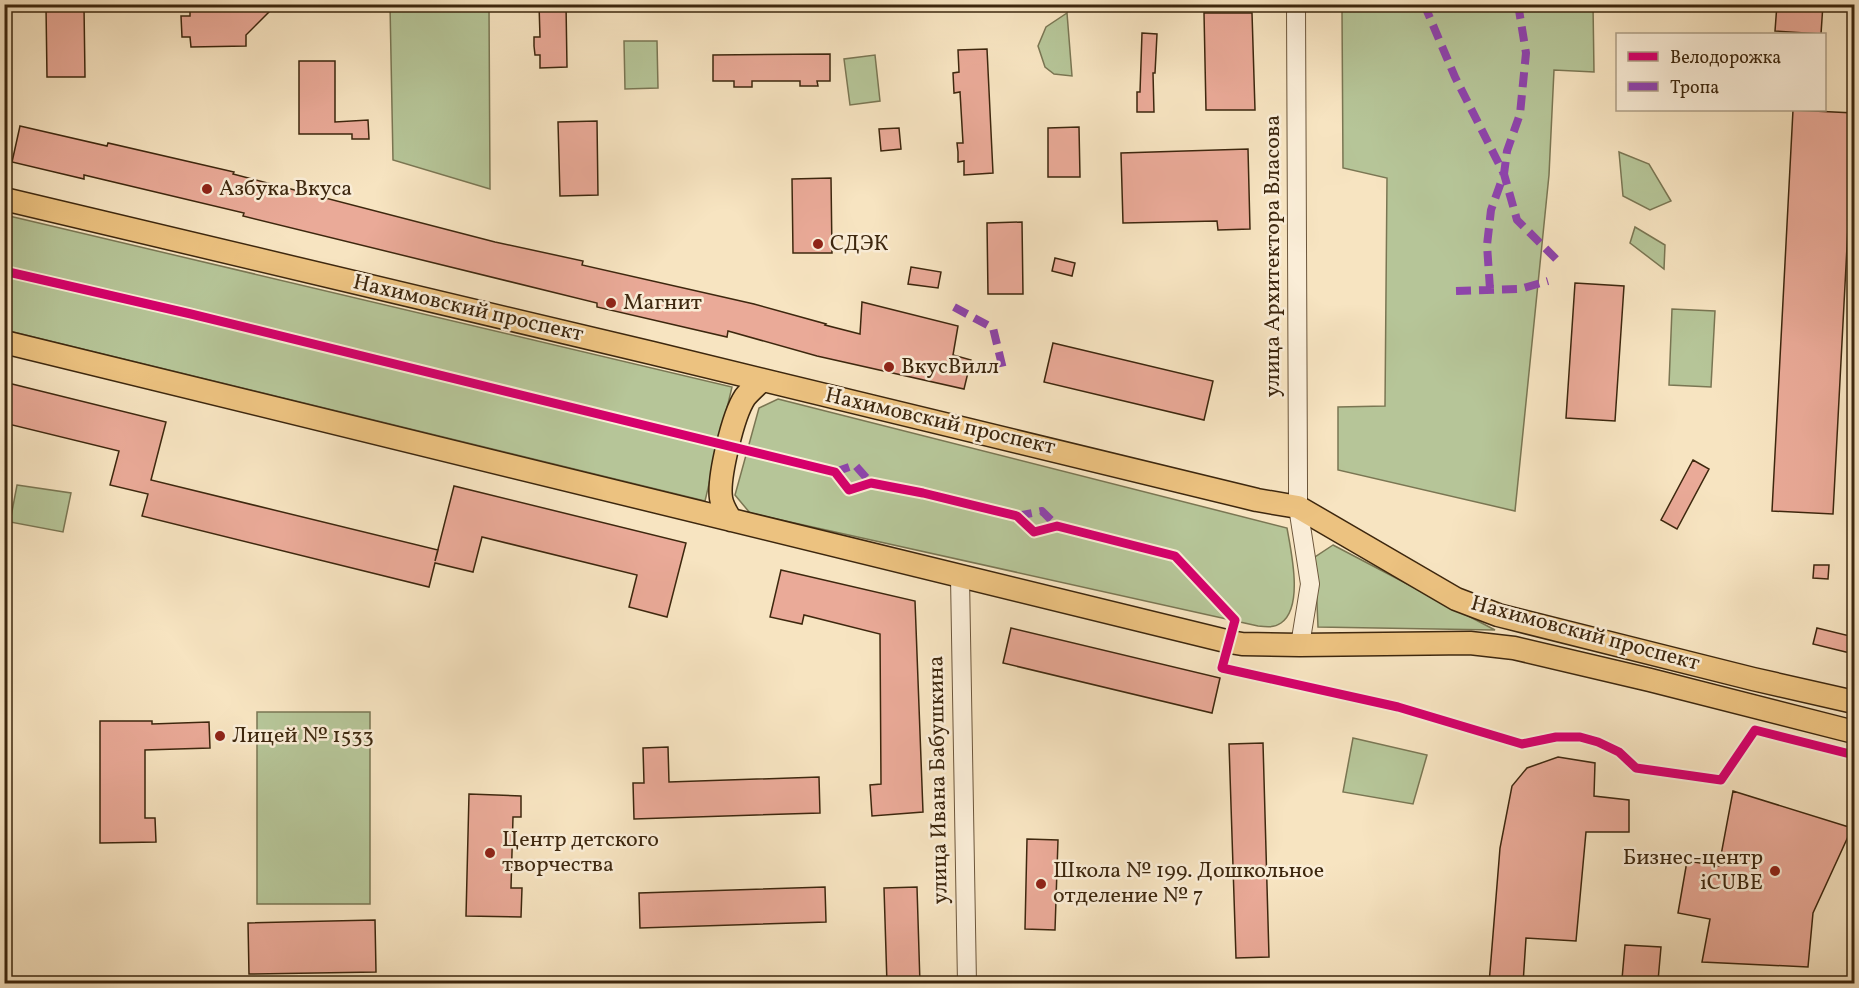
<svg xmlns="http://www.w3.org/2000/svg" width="1859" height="988" font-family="Vollkorn,serif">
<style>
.green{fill:#b6c598;stroke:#7a7653;stroke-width:1.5}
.building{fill:#eaaa98;stroke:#3d270e;stroke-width:1.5}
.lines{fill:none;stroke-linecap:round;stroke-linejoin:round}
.minor-casing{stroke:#6c563b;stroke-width:20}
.major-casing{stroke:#3d270e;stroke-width:25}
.minor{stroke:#faedd7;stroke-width:18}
.major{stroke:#ecc280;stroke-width:22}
.quiet{stroke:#8e44ad;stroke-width:8;stroke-dasharray:15 8;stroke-linecap:butt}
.cycleway-casing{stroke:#faedd7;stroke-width:13}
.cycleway{stroke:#d6006c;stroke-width:9}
.poi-dot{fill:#8f2418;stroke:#faedd7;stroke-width:2}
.labels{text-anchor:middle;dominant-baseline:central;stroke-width:5;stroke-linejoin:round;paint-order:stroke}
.poi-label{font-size:22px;fill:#3d270e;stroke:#faedd7;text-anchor:start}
.street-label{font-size:22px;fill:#3d270e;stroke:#faedd7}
</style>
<rect width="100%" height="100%" fill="#f7e4c1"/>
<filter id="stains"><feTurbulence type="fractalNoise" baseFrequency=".00333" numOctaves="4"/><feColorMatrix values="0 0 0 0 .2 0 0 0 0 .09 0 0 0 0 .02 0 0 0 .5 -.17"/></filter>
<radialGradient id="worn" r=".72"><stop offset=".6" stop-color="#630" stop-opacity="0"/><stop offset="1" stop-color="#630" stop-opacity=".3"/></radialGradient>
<!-- green -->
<path class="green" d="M1401,4L1593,5L1594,72L1554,70L1549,175L1515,511L1338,470V407L1385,406L1387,178L1343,168L1342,10Z
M390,5H489L490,189L393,160Z
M1067,13L1072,76L1054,74L1045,67L1038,46L1046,27Z
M624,41H657L658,88L625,89Z
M875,55L880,101L850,105L844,59Z
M1619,152L1649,164L1671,201L1650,210L1623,196Z
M5,215L732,387L705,501L5,330Z
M1635,227L1665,245L1664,269L1630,243Z
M1672,309L1715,311L1711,387L1669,385Z
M778,399L1287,528C1291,551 1304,607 1281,623C1274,628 1266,627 1258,626L750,513L735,495L759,408Z
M17,485L71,493L63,532L10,522Z
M1333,545L1495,630L1318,627L1315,557Z
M257,712H370V904H257Z
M1353,738L1427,755L1413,804L1343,792Z"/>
<!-- building -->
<path class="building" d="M241,4H277L246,35V46L191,47L190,37H182L181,16H190V11L241,9Z
M539,4H566L567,67L540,68V55H535L534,46V37H540Z
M1777,4H1823L1821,34L1775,31Z
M46,7H84L85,77H47Z
M1204,13H1252L1255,110H1206Z
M1142,33L1157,34L1155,73H1153L1154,112H1137V92H1140Z
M987,49L993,173L964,175V161L958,162V152L957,143H963L960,92L954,93L953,73L959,72L958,50Z
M830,54V81H817L818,86H800V81H752V87H734V81H713V55Z
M299,61H335V122L368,120L369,139H352V134H299Z
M1793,110L1854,113L1833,514L1772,511Z
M597,121L598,195L560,196L558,122Z
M20,126L107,146L108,143L234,172L233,174L495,242L583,261L582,265L754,304L826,324L825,325L860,334L862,302L958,326L953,355L971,360L964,389L817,356L728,331L727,337L597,307V303L243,216L244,213L84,175V179L12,162Z
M1079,127L1080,177H1048V128Z
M899,128L901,149L881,151L879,129Z
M1248,149L1250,229L1218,230L1217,221L1123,223L1121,153Z
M831,178L832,253H793L792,179Z
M1022,222L1023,294H988L987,223Z
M1055,258L1075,263L1072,276L1052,271Z
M911,267L941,272L938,288L908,284Z
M1575,283L1624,286L1615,421L1566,418Z
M1053,343L1213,381L1204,420L1044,382Z
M4,382L166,422L151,480L438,550L435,561L454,486L686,543L667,617L629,607L637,575L482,537L473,572L435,563L429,587L142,516L148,494L110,485L119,451L4,423Z
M1693,460L1709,469L1677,529L1661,520Z
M1814,565H1829L1828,579L1813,578Z
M781,570L915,601L923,812L872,816L870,785L881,784L880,634L804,615L802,624L770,617Z
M1011,628L1220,678L1212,713L1003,663Z
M1817,628L1854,637V654L1813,644Z
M100,721H152V724L209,722L210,748L145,750V818H155L156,842L100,843Z
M1263,743L1269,957L1236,958L1229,744Z
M668,747L669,782L819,777L820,813L634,819L633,783H644L643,748Z
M1558,757L1595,763L1594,796L1629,800V832H1586L1576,941L1526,938L1523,984H1489L1500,848L1512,786L1527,768Z
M1733,791L1852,828L1813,913L1808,967L1702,962L1710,919L1678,913L1687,861L1719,866Z
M469,794L521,796V817H513L511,888H522L521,917L466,916Z
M1027,839L1058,840L1055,930L1025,929Z
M825,887L826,922L640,928L639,893Z
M917,887L920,984H887L884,888Z
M375,920L376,972L249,974L248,923Z
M1625,945L1661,947L1658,981L1622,979Z"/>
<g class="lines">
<defs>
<path id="minor" d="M1296,4L1298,484V507L1310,584L1300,645
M960,577L967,984"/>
<path id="major" d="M4,199C422,299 840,396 1257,500L1298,507L1456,599L1498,615L1753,679L1854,702
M4,342L1230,642L1242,644L1300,645L1470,643L1514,648L1650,680L1854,732
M731,520C726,512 722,506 721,498C718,478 733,415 745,397C750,391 756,386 762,380"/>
</defs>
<!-- minor casing -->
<use href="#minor" class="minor-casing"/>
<!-- major casing -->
<use href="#major" class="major-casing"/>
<!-- minor -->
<use href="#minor" class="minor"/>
<!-- major -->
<use href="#major" class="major"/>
<!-- quiet -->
<path class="quiet" d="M1424,4L1455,77L1504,174L1517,220L1558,261
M1490,289L1487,245L1491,210L1504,174L1507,151L1520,114L1526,53L1518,4
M1456,291L1520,289L1548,281
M954,307L993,328L1003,369
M835,472L855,465L871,483
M1017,516L1042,511L1057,526"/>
<defs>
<path id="cycleway" d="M4,271L191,314L835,472L849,490L871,483L923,493L1017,516L1034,532L1057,526L1175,556L1235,620L1222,668L1398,707L1522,744L1556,737H1580L1598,742L1619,752L1636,768L1721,780L1755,730L1854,755"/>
</defs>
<!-- cycleway casing -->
<use href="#cycleway" class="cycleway-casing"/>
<!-- cycleway -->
<use href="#cycleway" class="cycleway"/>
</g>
<!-- markers -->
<g class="poi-dot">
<circle cx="207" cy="189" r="6"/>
<circle cx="818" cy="244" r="6"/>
<circle cx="611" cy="303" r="6"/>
<circle cx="889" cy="367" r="6"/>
<circle cx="220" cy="736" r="6"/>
<circle cx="490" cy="853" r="6"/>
<circle cx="1775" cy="871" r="6"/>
<circle cx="1041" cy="884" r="6"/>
</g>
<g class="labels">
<!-- poi labels -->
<g class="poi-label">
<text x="219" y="189">Азбука Вкуса</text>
<text x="830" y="244">СДЭК</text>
<text x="623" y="303">Магнит</text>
<text x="901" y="367">ВкусВилл</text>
<text x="232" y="736">Лицей № 1533</text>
<text x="502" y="840">Центр детского<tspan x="502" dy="25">творчества</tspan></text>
<text x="1763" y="858" text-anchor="end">Бизнес-центр<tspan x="1763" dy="25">iCUBE</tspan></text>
<text x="1053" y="871">Школа № 199. Дошкольное<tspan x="1053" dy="25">отделение № 7</tspan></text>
</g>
<!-- street labels -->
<g class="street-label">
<text transform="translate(1273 256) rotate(-90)">улица Архитектора Власова</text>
<text transform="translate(468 309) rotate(13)">Нахимовский проспект</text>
<text transform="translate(940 422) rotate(13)">Нахимовский проспект</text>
<text transform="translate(1585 634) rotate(15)">Нахимовский проспект</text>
<text transform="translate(939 780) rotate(-91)">улица Ивана Бабушкина</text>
</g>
</g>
<!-- margin -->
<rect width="1859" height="988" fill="none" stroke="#f7e4c1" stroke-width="24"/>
<rect x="6" y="6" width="1847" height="976" fill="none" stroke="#3d270e" stroke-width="3"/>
<rect x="12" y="12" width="1835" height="964" fill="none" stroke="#3d270e" stroke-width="1.5"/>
<!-- legend -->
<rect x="1616" y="33" width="210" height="78" fill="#faedd7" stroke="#ae9e87" stroke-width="1.5"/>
<rect x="1628" y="52" width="30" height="9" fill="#d6006c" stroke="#ae9e87" stroke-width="1.5"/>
<text x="1670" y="63" font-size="18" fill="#3d270e">Велодорожка</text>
<rect x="1628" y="82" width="30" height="9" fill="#8e44ad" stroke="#ae9e87" stroke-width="1.5"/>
<text x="1670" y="93" font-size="18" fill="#3d270e">Тропа</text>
<rect width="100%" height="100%" filter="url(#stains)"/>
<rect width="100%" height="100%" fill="url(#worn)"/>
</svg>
